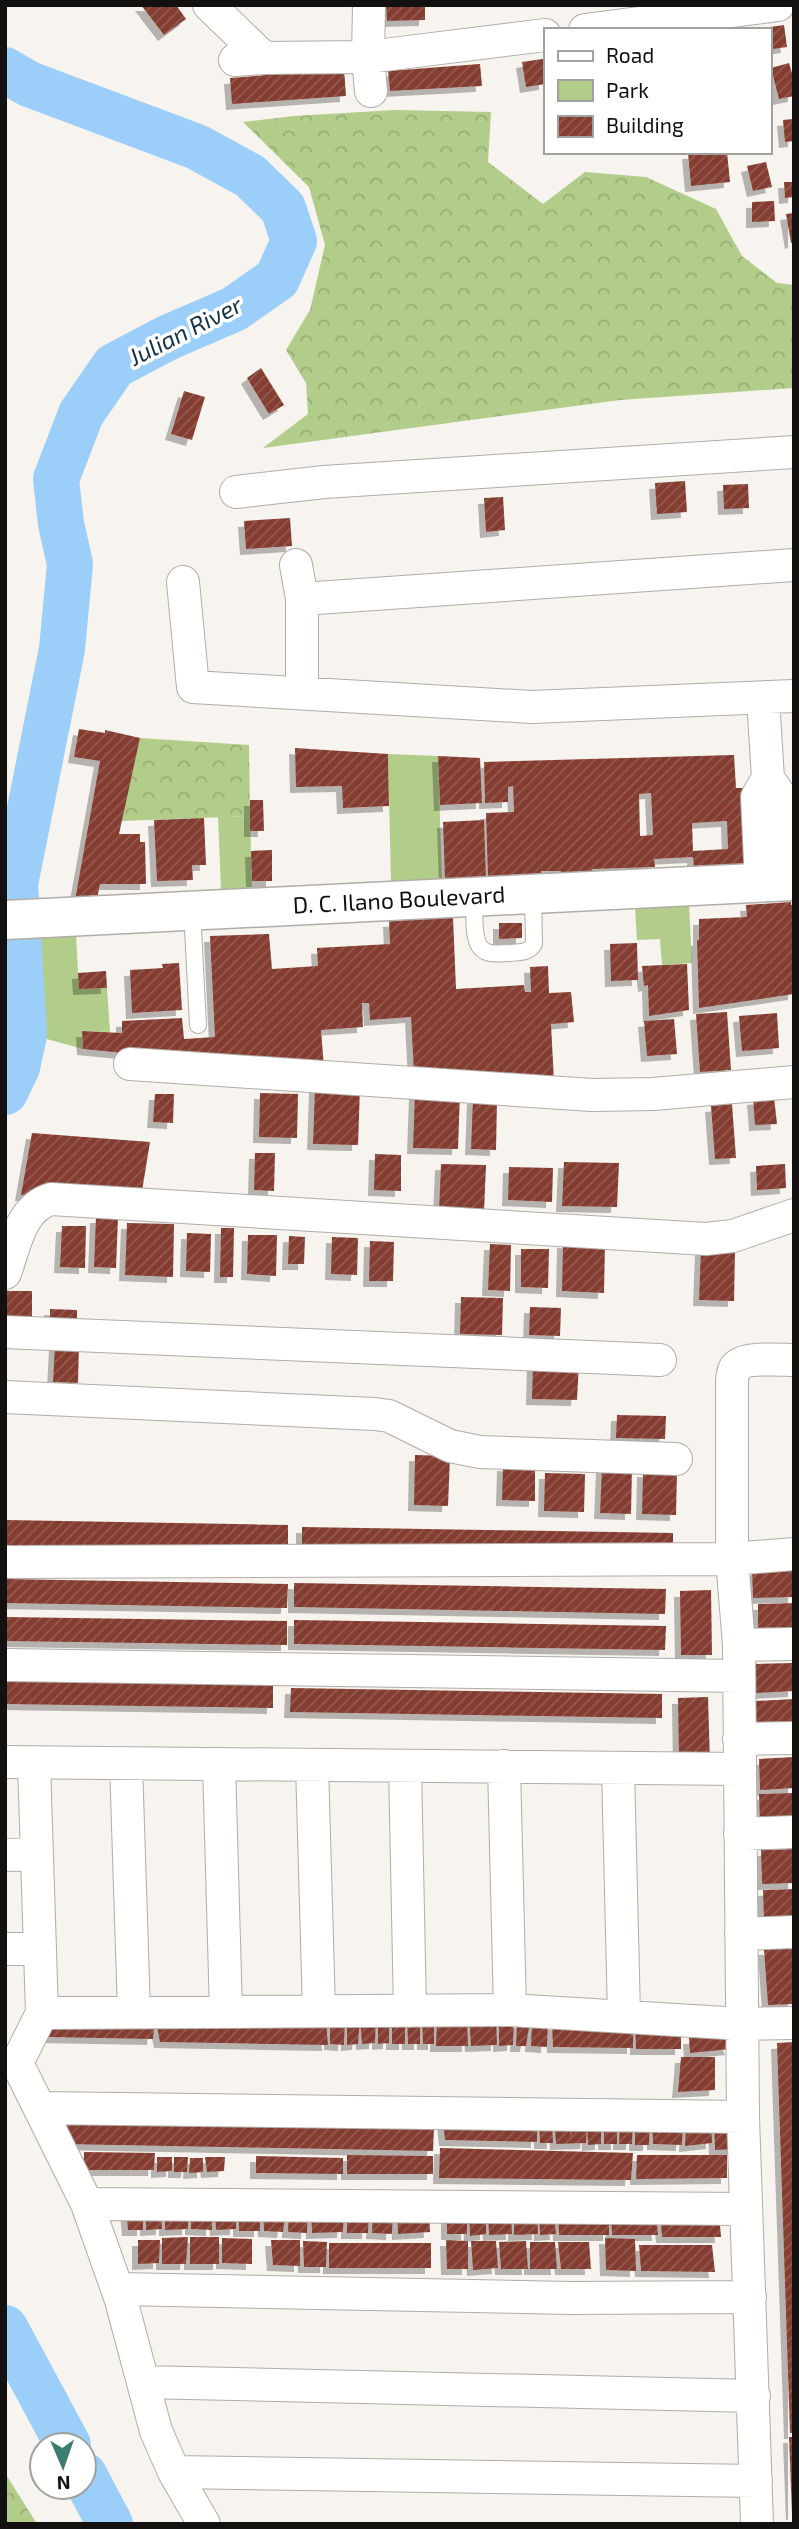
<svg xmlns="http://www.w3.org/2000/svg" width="799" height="2529" font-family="'Exo 2',sans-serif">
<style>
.green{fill:#b2cc8a}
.forest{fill:url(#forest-crowns)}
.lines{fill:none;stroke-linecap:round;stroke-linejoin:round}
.river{stroke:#9bcffa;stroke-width:46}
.building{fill:url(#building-hatch);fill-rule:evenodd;filter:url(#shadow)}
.lane-casing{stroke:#b1aca7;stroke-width:18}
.street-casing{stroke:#b1aca7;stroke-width:34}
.secondary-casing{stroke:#b1aca7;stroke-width:41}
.lane{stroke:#fff;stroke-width:16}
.street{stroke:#fff;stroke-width:32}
.secondary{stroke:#fff;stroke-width:38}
.labels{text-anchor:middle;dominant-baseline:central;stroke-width:7;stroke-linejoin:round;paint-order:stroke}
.street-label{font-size:23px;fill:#12110f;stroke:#fff}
.water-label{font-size:24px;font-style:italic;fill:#143046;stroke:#fff}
</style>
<defs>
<pattern id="forest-crowns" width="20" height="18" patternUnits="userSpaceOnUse" patternTransform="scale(1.75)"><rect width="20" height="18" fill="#b2cc8a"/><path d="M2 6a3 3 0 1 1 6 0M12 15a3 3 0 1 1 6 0" fill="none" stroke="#98ae76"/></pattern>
<pattern id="building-hatch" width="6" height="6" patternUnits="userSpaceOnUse" patternTransform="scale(1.75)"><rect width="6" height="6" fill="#853d30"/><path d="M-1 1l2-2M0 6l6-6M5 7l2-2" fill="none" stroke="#925c52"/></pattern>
<filter id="shadow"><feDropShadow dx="-6" dy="6" stdDeviation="0" flood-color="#0004"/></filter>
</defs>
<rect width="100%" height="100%" fill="#f7f3ee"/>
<!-- green -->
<path class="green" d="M388,754L438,756L442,880L391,883Z
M250,816L252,889L221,890L218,817Z
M689,903L692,963L662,965L660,939L637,940L635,906Z
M37,934H76L79,989L107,988L110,1032L82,1031L83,1049L43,1038Z"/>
<!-- forest -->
<path class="forest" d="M395,110L491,112L488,162L543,204L585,172L646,177L716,209L742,256L777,283L794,285V388L620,400L263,448L308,414L306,383L286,350L310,310L325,245L309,187L243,122L294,116Z
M140,738L249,745L250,816L121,821Z
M5,2473L37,2524H5Z"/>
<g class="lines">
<!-- river -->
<path class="river" d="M5,70L29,84L197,147L250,176L283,208L294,241L277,279L234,309L167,338L114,366L81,414L56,479L61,524L70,564L62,649L15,884L24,1035L17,1067L5,1092
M5,2328L68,2445
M84,2475L110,2524"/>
</g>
<!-- building -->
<path class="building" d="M141,5H176L186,19L164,35Z
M386,5H425V20L387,21Z
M784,25L787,47L773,49L770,27Z
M542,59H545V84L526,87L522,62Z
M789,63L794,80V96L779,99L771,68Z
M480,64L482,86L390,91L388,71Z
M344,69L346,96L232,104L230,78Z
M794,119V141L785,142L783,120Z
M727,152L730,182L691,186L688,153Z
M766,162L772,187L753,191L747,166Z
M784,182H794V197L785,198Z
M774,201L775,221L752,222V202Z
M794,213V242L791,243L786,214Z
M261,368L284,405L269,414L247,378Z
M184,391L205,397L192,440L171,434Z
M685,481L687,512L657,514L655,483Z
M748,484L749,508L724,509L723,485Z
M503,497L505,530L486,532L484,498Z
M290,518L292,546L246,549L244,521Z
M79,729L105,733V730L140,738L119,834H140V842H145L146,884H100L97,899L75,900L100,761L74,757Z
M295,748L388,754L389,806L343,808L342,786L296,787Z
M734,755L736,788H744L748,866L694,868L693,857L654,859L655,867L592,869V873L561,875V871H541V876L488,878L486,813L514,812L513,786L508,787V802L485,803L484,762ZM651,793L653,835L640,836L639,794ZM727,821L728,849L693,851L692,823Z
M438,756L480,758L482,803L440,805Z
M250,800H263L264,831H250Z
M204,818L206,865H192L193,880L157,881L154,820Z
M484,820L486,878L445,880L443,822Z
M272,850V881H252L251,851Z
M791,902V905H794V994L699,1008L697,940H699V919L747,917L746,905Z
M453,917L456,989L524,985L525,992H531L530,967L548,966L549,993L571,992L574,1022L551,1024L554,1082L414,1073L411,1017L370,1020L369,1003H362L363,1027L321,1030L324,1068L185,1059L83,1049L82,1031L122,1033V1021L182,1018L184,1039L215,1037L210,936L269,934L272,969L318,966L317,948L390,944L389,921Z
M499,923H522V938L499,939Z
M637,943L638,980L611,981L610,944Z
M179,963L182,1010L132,1013L130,970L163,968L162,964Z
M687,964L689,1010L649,1016L648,985L644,986L642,966Z
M106,971L107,988L79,989L78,973Z
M727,1012L731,1070L700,1072L696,1014Z
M777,1013L779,1048L742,1051L739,1016Z
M674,1019L677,1054L647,1056L644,1021Z
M315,1087L360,1088L358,1145L313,1144Z
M415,1091L460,1092L458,1149L413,1148Z
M260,1093L298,1094L297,1138L259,1137Z
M155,1094H174L173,1123L153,1122Z
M774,1097L777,1124L755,1125L753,1099Z
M473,1098L497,1099L496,1150L471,1149Z
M732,1104L736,1158L715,1159L711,1106Z
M32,1133L150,1142L142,1191L21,1195Z
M255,1153H275L274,1191L254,1190Z
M375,1154L401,1155V1191L374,1190Z
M564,1162L619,1163L617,1207L562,1206Z
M441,1164L486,1165L484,1212L439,1210Z
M785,1164L786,1188L757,1190L756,1166Z
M509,1167L553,1168L552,1202L508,1200Z
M96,1217H118L116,1268L94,1267Z
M127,1223L174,1224L173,1277L125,1275Z
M62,1226H86L85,1268L60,1267Z
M221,1228H234L233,1277H220Z
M187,1233L211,1234L210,1272L186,1271Z
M248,1235H277L276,1276L247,1274Z
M289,1236L305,1237L304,1264H288Z
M332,1237L358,1238L357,1275L331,1274Z
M370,1241L394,1242L393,1281H369Z
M563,1242L605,1244L604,1293L562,1291Z
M490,1244L511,1245L510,1291L488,1290Z
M701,1248L735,1249L734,1301L699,1300Z
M521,1249H549L548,1288L521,1287Z
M5,1291H32V1326L5,1325Z
M461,1297L503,1298L502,1335L460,1334Z
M530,1307L561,1308L560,1336L529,1335Z
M50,1309L77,1310V1330L50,1329Z
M55,1344H79L78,1383L53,1382Z
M533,1361L579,1363L577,1400L532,1399Z
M617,1415L666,1416L665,1439L616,1438Z
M415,1455L450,1456L448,1506L414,1505Z
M503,1465L535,1466V1501L502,1500Z
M602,1467L632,1468L631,1514L600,1513Z
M643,1471L677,1472L676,1515L642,1514Z
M545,1473L585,1474L584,1512L544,1511Z
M5,1520L288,1525V1550L5,1545Z
M302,1527L673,1533V1558L302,1552Z
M794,1568V1597L753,1598L752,1569Z
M5,1579L288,1584L287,1608L5,1603Z
M294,1583L666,1589L665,1614L294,1607Z
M711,1590L712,1655H681L680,1591Z
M794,1603V1636L758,1637V1604Z
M5,1617L287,1621V1645L5,1641Z
M294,1620L666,1626L665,1650L294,1644Z
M794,1663V1691L756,1693L755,1664Z
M5,1680L273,1684V1708L5,1704Z
M291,1688L662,1694V1718L290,1712Z
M708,1697L710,1762H679L678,1698Z
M794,1699V1729L756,1730L755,1701Z
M794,1757V1788L760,1790L759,1759Z
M794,1793V1823L760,1825L759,1794Z
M794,1849V1883L762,1884L761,1850Z
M794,1889V1920L764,1921L763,1890Z
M794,1948V2004L768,2005L764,1949Z
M44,2016L155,2017L326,2020L328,2045L160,2042L155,2017L153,2039L47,2037Z
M496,2016L497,2045L471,2046L469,2017Z
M422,2017H434V2044H423Z
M467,2017L468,2046H436L437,2018Z
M376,2018L375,2043L362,2044L360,2019Z
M378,2018H389V2043L378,2044Z
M392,2018H405V2044H392Z
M420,2018V2044H408L407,2019Z
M347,2019H360L358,2044L347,2045Z
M330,2020H345L344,2045L330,2044Z
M514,2020L513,2045L499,2046V2021Z
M635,2021L681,2023V2049H636Z
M517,2022H530L526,2046H516Z
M532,2022H548L547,2047L531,2046Z
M633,2023V2048L553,2047L552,2024Z
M726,2037L731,2049L690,2053L689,2038Z
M794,2042V2433H790L777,2043Z
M681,2057H715V2090L678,2092Z
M601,2118V2144L588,2145L587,2126L586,2143L556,2144L554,2119H570L571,2139L572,2119Z
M604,2118L617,2119V2144H604Z
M539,2119H552L553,2143H540Z
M620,2119L633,2120L632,2144H619Z
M62,2120L434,2127L433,2151L62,2144Z
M443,2120L537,2121V2142L445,2140Z
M635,2120H650L649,2145H635Z
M652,2120L683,2121L682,2145L653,2144Z
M711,2121L712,2143L685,2146L686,2122Z
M714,2121H737L736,2149L715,2150Z
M440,2148L633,2153L631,2180L439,2178Z
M84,2152L155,2153L154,2170H84Z
M347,2155L433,2156V2174H347Z
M637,2155H727V2178L636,2179Z
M256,2156L343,2158V2174L256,2173Z
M157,2157H172V2171L157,2172Z
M174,2157H188L187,2172H174Z
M205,2157H225L224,2171L207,2172Z
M190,2158H203V2172L189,2173Z
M126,2207L143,2209V2230H128Z
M161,2208L162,2229L146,2230V2209Z
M165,2208H188V2229L165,2230Z
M191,2209H212V2230L191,2229Z
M236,2209V2229L216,2230L215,2210Z
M239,2209H260V2231H239Z
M311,2209L344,2210L343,2232L312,2233Z
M308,2210L307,2233L288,2232L289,2211Z
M369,2210L368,2233H347V2211Z
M397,2210H429L430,2232L398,2234Z
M263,2211H286L283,2232L264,2231Z
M467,2211V2234H447V2212Z
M469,2211H486V2234L470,2236Z
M537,2211L538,2234L514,2235V2212Z
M373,2212H393L392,2234L372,2233Z
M511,2212L512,2234L489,2235L488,2213Z
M539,2212H554L556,2234L540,2235Z
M656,2212L658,2235H612L611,2214Z
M609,2213V2235H559L558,2214Z
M660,2213L719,2214L721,2237H662Z
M188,2237L186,2264H162V2238Z
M190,2237H219V2264H190Z
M222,2238L252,2239V2264L222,2263Z
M605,2238L635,2239L636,2271L606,2270Z
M138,2240H160L159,2263L138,2264Z
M271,2240H300V2266L273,2265Z
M446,2240L468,2241V2269H447Z
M303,2241L327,2242L326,2267H304Z
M471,2241H496L498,2268L473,2270Z
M526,2241L528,2269H501L499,2242Z
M530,2242H555L557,2269H530Z
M558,2242H589L591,2269H561Z
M329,2243H431V2268H329Z
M639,2245H712L715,2272L641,2271Z
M789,2437H794V2514H792Z"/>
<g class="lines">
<defs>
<path id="lane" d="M475,897C475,912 470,947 487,952C494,955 503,953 509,953C520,952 528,953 534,944L533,893
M192,910L198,1025"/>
<path id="street" d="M209,5L264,58
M369,5L368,57L371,91
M585,30L778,5
M235,60L264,58L368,57L545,35
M236,492L324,482L794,452
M296,565L302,599V693
M183,582L193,687L532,707L794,696
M302,599L794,565
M763,699L768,778L781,797L784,882
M761,882L757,797L768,778
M130,1064L592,1095L653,1094L794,1082
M5,1273C15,1246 20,1208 51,1199L706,1239L733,1236L794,1215
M5,1332L660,1360
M5,1397L375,1414L389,1416L450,1446L480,1452L676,1459
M5,1562L732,1559L794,1554
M739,1645L794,1644
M5,1665L739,1676
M739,1739L794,1738
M5,1762L740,1769
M126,1763L134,2012
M219,1764L226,2012
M312,1765L319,2011
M405,1766L410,2011
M504,1766L510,2010
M618,1768L624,2015
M740,1834L794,1832
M5,1855L36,1854
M741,1934L794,1932
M5,1949H39
M42,2013L510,2010L742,2024L794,2023
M17,2063L87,2204L121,2300L156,2431L174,2472L204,2524
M17,2063L42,2013L34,1763
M40,2108L743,2117
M87,2204L746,2209
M118,2289L571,2298L750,2297
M143,2382L754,2396
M174,2472L756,2481
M757,2524L743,2117L739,1645L732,1559V1380C733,1375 733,1368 738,1365C748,1357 781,1360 794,1360"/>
<path id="secondary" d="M5,920L794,881"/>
</defs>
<!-- lane casing -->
<use href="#lane" class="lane-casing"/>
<!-- street casing -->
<use href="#street" class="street-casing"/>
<!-- secondary casing -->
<use href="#secondary" class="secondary-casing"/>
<!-- lane -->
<use href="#lane" class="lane"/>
<!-- street -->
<use href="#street" class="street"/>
<!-- secondary -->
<use href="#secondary" class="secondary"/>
</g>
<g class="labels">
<!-- street labels -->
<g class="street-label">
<text transform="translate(399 899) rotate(-3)">D. C. Ilano Boulevard</text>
</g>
<!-- water labels -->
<g class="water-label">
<text transform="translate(185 330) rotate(-27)">Julian River</text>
</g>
</g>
<!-- border -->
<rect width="799" height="2529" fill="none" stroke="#12110f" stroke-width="14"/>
<!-- legend -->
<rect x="544" y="28" width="228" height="126" fill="#ffffff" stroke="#a0a09f" stroke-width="2"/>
<rect x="558" y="51" width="35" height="10" fill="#ffffff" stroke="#a0a09f" stroke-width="2"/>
<text x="606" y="63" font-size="21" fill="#12110f">Road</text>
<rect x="558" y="80" width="35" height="21" fill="#b2cc8a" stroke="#a0a09f" stroke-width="2"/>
<text x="606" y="98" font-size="21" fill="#12110f">Park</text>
<rect x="558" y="116" width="35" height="21" fill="url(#building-hatch)" stroke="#a0a09f" stroke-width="2"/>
<text x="606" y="133" font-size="21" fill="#12110f">Building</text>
<!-- north arrow -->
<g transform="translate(63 2466) rotate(178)"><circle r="33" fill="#ffffff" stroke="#a0a09f" stroke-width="2"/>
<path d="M0-5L12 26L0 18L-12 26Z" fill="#3b7e6f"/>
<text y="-10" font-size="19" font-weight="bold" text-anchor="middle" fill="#12110f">N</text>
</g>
</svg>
